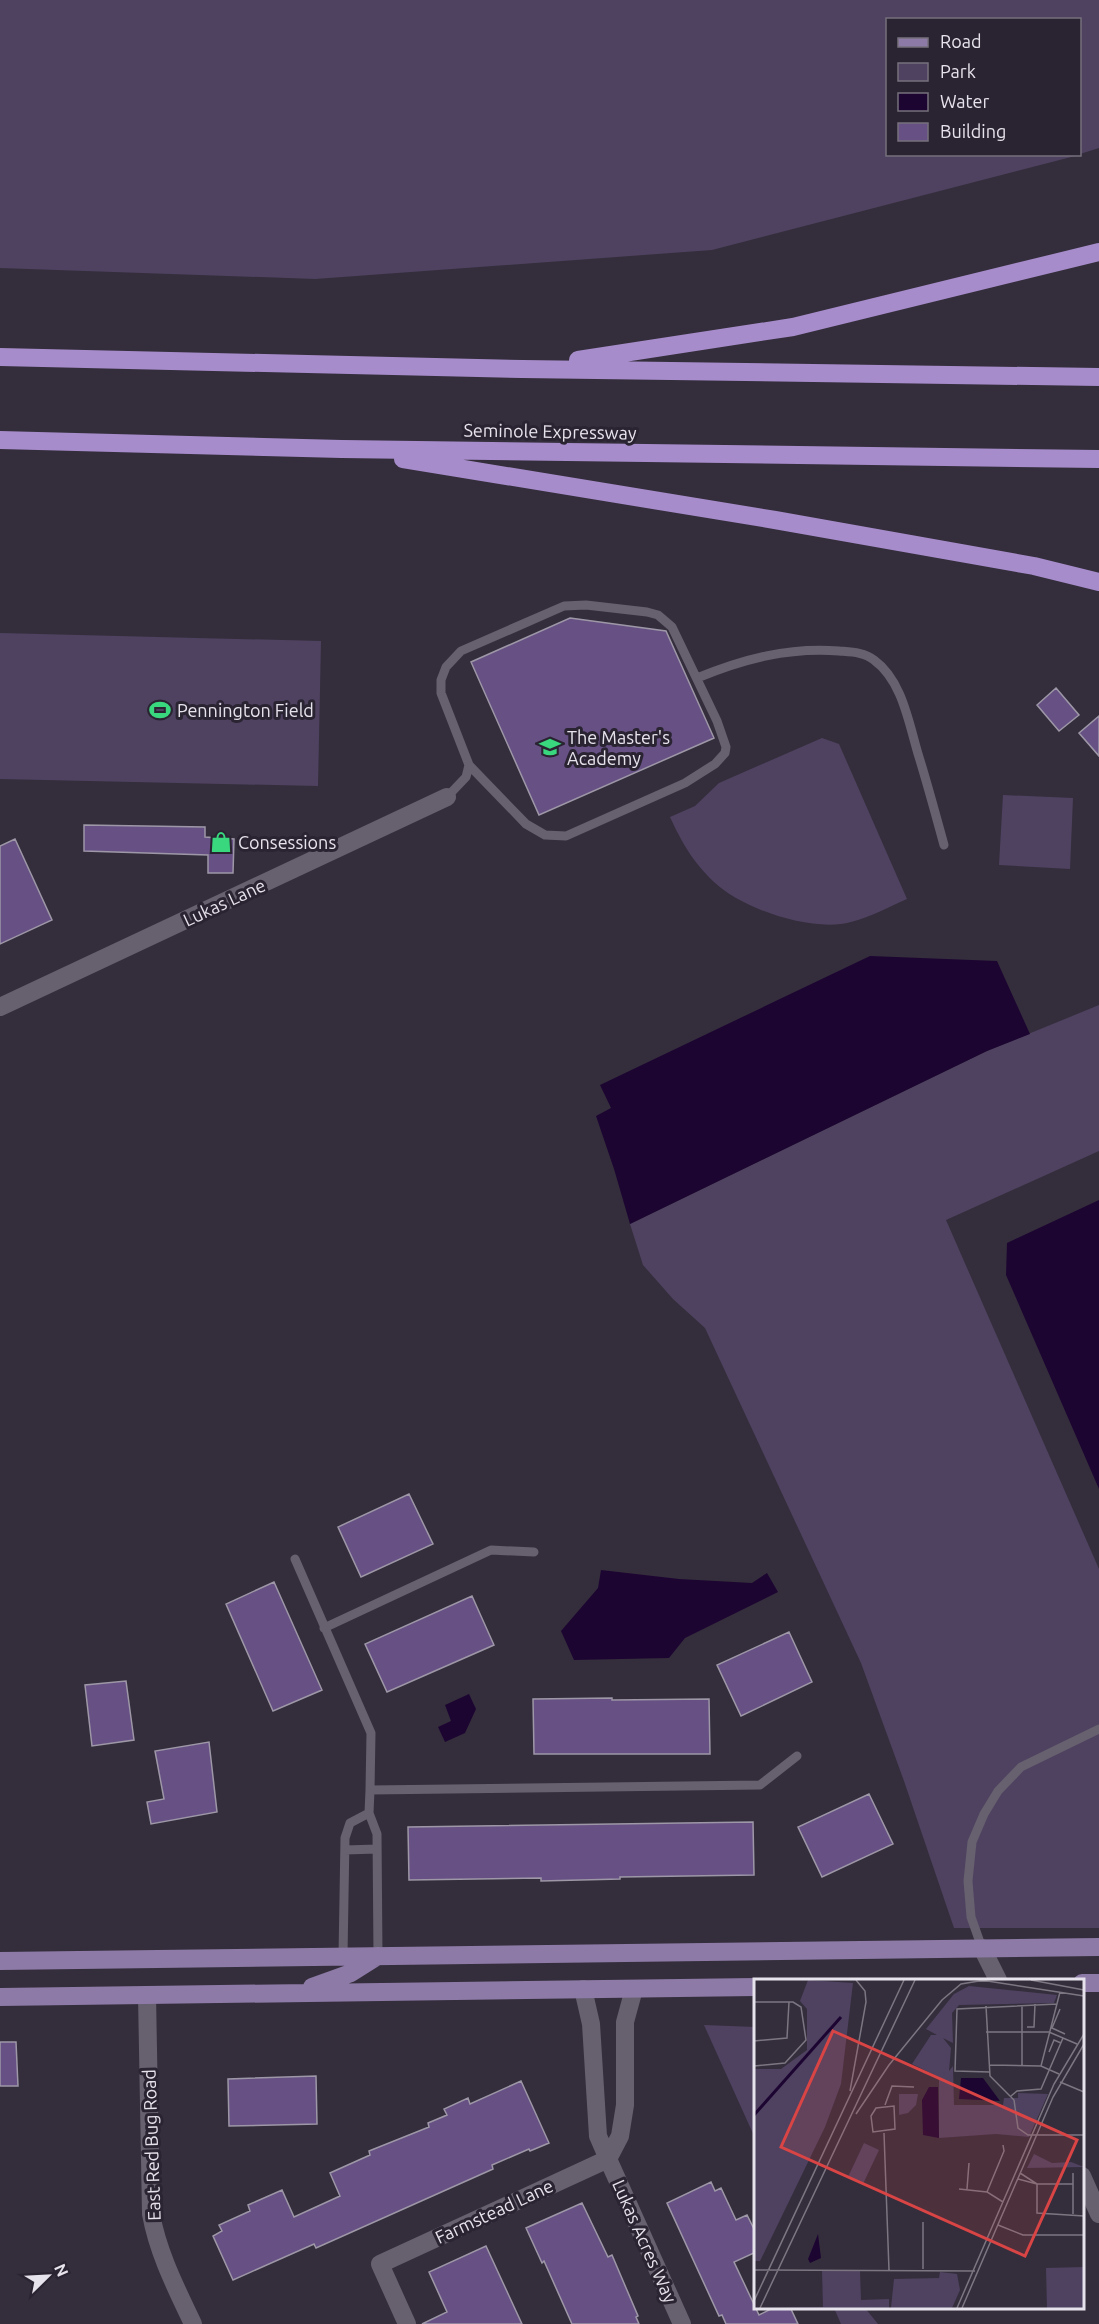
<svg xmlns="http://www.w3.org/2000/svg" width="1099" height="2324" font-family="Ubuntu,sans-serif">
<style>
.green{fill:#4f4260}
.water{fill:#1d0532}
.building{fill:#675184;stroke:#9d97a7;stroke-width:1.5}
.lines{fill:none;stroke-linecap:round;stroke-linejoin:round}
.service{stroke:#66606f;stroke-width:9}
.minor{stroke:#66606f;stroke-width:18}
.primary{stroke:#8d7aa6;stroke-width:18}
.motorway{stroke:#a78ccb;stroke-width:18}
.labels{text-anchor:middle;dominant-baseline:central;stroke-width:6;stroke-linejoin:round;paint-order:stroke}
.street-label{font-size:18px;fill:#e7e3ec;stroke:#2a2432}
.poi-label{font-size:18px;fill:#e7e3ec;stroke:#2a2432;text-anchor:start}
.inset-river{fill:none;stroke:#1d0532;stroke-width:3}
.inset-road{fill:none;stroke:#7c7682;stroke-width:1.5}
.view{fill:#d94445;fill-opacity:0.15;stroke:#d94445;stroke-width:3}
.inset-edge{fill:none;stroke:#e7e3ec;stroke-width:3}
</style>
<rect width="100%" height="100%" fill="#342e3c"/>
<!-- green -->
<path class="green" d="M0,0H1099V148L1080,154V20H888V154L1079,155L712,250L315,279L0,268Z
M0,633L321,641L318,786L0,779Z
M822,738L839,744L907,899C889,907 870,917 851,922C813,933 742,909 714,882C693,862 682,843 670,817L695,806L719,783Z
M1003,795L1073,798L1070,869L999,865Z
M1099,1005V1151L946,1220L1099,1569V1928H954L904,1781L861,1663L705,1328L673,1299L643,1265L630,1224L987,1051Z
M704,2025L755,2027V2138Z
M834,2308H865L878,2324H841Z"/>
<!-- water -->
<path class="water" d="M870,956L997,961L1030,1034L987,1051L630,1224L614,1169L596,1116L611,1108L600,1085Z
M1099,1200V1489L1006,1275L1007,1243Z
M601,1570L679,1579L752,1583L767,1573L778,1592L685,1638L669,1658L574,1660L561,1631L598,1588Z
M469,1694L476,1709L465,1733L445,1742L438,1727L451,1721L445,1705Z"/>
<!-- building -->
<path class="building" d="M570,618L666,631L714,738L539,815L471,662Z
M1056,688L1079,715L1059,731L1037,705Z
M1099,716V756L1079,733Z
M84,825L205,827V837L234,839L233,873H208V855L84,851Z
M15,839L52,920L0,944V846Z
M409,1494L433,1544L361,1577L338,1527Z
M274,1582L322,1690L273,1711L226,1604Z
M472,1596L494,1645L387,1692L365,1644Z
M789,1632L812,1682L741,1716L717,1665Z
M126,1681L134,1740L92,1746L85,1685Z
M612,1698V1700L709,1699L710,1754H534L533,1699Z
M209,1742L217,1812L151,1824L147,1802L164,1799L155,1751Z
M869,1794L893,1844L822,1877L798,1827Z
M753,1822L754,1875L620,1877V1879L541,1881V1878L409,1880L408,1827Z
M0,2042H16L18,2086H0Z
M316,2076L317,2124L229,2126L228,2079Z
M521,2081L549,2143L530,2151L529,2149L492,2165L493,2169L316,2248L314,2244L233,2280L213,2236L222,2231L219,2225L250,2211L248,2205L282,2190L294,2217L340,2196L330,2173L370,2155L369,2151L429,2127L428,2123L447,2115L444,2109L468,2098L470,2104Z
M711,2182L715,2191L721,2188L736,2220L747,2215L756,2233V2252L734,2262L759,2315L775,2307H790L798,2324H726L722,2315L719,2316L667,2203Z
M582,2203L608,2257L612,2255L638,2316L636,2317L639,2324H572L544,2261L542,2263L526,2228Z
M486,2246L522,2324H422L447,2312L429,2272Z"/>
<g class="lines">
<!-- service -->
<path class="service" d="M586,605L647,612L658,615L672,627L717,721L726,747L725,753L715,764L685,783L566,836L545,835L526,824L469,765L441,693V680L446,667L461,651L564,606Z
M697,678C744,659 788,647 839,651C851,652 864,652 874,660C903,681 909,725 919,757C928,786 936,816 944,845
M447,797L466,777L469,765
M295,1559L371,1733L370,1790
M324,1628L491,1550L534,1552
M345,1850L377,1849
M982,1948L971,1917L968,1881L972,1842L984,1814L998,1791L1021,1767L1099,1729
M343,1956L345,1838L350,1823L369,1813
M378,1956L377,1834L369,1813L370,1790L760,1785L797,1756"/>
<!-- minor -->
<path class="minor" d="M0,1007L447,797
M982,1948L998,1980
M583,1989L591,2024L598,2136L608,2159L620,2136L625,2105V2022L634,1989
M147,1995L151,2214C158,2253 176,2288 193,2324
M1082,2176L1099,2214
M407,2324L380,2264L608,2159L682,2324"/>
<!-- primary -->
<path class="primary" d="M0,1961L1099,1947
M1082,1983H1099
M312,1987L351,1973L378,1956
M0,1997L756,1987"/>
<!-- motorway -->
<path class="motorway" d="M0,357L522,369L1099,377
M578,360L793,327L1099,252
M0,440L342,449L1099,459
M403,459L775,520L1034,566L1099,582"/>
</g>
<!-- icons -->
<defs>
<symbol id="stadium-bare" viewBox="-9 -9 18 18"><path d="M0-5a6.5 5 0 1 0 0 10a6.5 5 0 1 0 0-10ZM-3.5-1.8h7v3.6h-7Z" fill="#39d87f" stroke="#2a2432" stroke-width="2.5" paint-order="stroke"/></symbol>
<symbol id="school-bare" viewBox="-9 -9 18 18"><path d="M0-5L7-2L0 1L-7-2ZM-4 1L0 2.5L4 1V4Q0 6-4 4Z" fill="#39d87f" stroke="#2a2432" stroke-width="2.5" paint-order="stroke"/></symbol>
<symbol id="shop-bare" viewBox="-9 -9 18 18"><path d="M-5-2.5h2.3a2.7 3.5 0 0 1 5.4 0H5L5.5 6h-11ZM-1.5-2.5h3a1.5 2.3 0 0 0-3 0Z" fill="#39d87f" stroke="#2a2432" stroke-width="2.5" paint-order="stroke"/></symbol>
</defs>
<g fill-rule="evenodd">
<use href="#stadium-bare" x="145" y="695" width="30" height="30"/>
<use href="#school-bare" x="535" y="732" width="30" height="30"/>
<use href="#shop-bare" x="206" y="827" width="30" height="30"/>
</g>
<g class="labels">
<!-- street labels -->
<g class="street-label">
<text transform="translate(550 431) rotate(1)">Seminole Expressway</text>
<text transform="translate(224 902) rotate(-25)">Lukas Lane</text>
<text transform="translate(151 2145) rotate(-92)">East Red Bug Road</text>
<text transform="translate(494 2211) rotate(-25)">Farmstead Lane</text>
<text transform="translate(645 2241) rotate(66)">Lukas Acres Way</text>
</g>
<!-- poi labels -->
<g class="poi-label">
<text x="177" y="710">Pennington Field</text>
<text x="567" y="737">The Master's<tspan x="567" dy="21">Academy</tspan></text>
<text x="238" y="842">Consessions</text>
</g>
</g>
<!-- overview -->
<g transform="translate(754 1979)">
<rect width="330" height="330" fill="#342e3c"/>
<path d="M54,1L99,4L87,105L71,148L6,282H0V90H27L53,71V30L46,22ZM215,7L303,16L300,24L205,26L198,34L199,64L189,59L197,69L195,92L199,87L200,126H249L250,119H264V114L294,115L275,158L242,155L185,159V98L158,85L177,56H183L172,50L200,15ZM145,115H164L162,126L154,134L145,136ZM110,164L125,171L109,205L94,198ZM280,175L298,184L317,183L330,188L273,189ZM330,288V329H293L292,289ZM68,292H106L107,321L135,320V329H14L69,328ZM186,293L203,295L206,311L198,329H137L140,300L185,299Z" fill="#4f4260"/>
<path d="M207,99H229L246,122L205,120ZM175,108H184L185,159L169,156L168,121ZM64,255L67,279L56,284L54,280Z" fill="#1d0532"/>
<path class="inset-river" d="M0,136L87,38"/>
<path class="inset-road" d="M227,1L330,17M277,1L330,11M0,23H39L47,28L52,61L31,84L0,87M268,26V87M232,27L236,97L260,121L264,149L274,156H330M306,30L298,49L311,55M273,48H280L281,25M232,53H295L323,65M0,62L33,59L35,23M295,73L300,61L307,64M236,86L287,87L305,95M287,87L306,13M236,93L201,92L203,30L303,25M306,103L330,113M96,112L112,23L111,12L102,1M257,117L263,112L287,110L309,59M131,126L138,107L160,108M140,127L141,150L119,153L117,137L122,129ZM102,135L135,86L188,21L207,5L231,1M130,154L135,291M319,194V235M264,200L283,205L266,194M319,205H283V234L330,237M205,210L233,213M213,210L215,184M249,223L233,213L250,172L249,166M244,246L269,256H330M169,290V243M0,291L221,292M0,322L150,1M6,329L161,1M203,329L300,105L330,55M208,329L299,118L330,65"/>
<path class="view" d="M79,52L323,161L271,277L27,168Z"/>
<rect width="330" height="330" class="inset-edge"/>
</g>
<!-- legend -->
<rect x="886" y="18" width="195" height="138" fill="#2a2432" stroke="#76707c" stroke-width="1.5"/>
<rect x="898" y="38" width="30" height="9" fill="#8d7aa6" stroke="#76707c" stroke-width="1.5"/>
<text x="940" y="48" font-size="18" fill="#e7e3ec">Road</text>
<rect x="898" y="63" width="30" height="18" fill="#4f4260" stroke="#76707c" stroke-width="1.5"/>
<text x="940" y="78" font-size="18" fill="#e7e3ec">Park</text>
<rect x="898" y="93" width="30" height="18" fill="#1d0532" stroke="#76707c" stroke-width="1.5"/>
<text x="940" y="108" font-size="18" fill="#e7e3ec">Water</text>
<rect x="898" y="123" width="30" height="18" fill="#675184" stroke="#76707c" stroke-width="1.5"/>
<text x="940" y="138" font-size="18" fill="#e7e3ec">Building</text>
<!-- north arrow -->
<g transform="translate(48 2276) rotate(66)" stroke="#2a2432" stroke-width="4.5" paint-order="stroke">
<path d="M0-4.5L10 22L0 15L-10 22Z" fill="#e7e3ec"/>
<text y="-9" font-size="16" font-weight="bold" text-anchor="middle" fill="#e7e3ec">N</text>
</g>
</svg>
